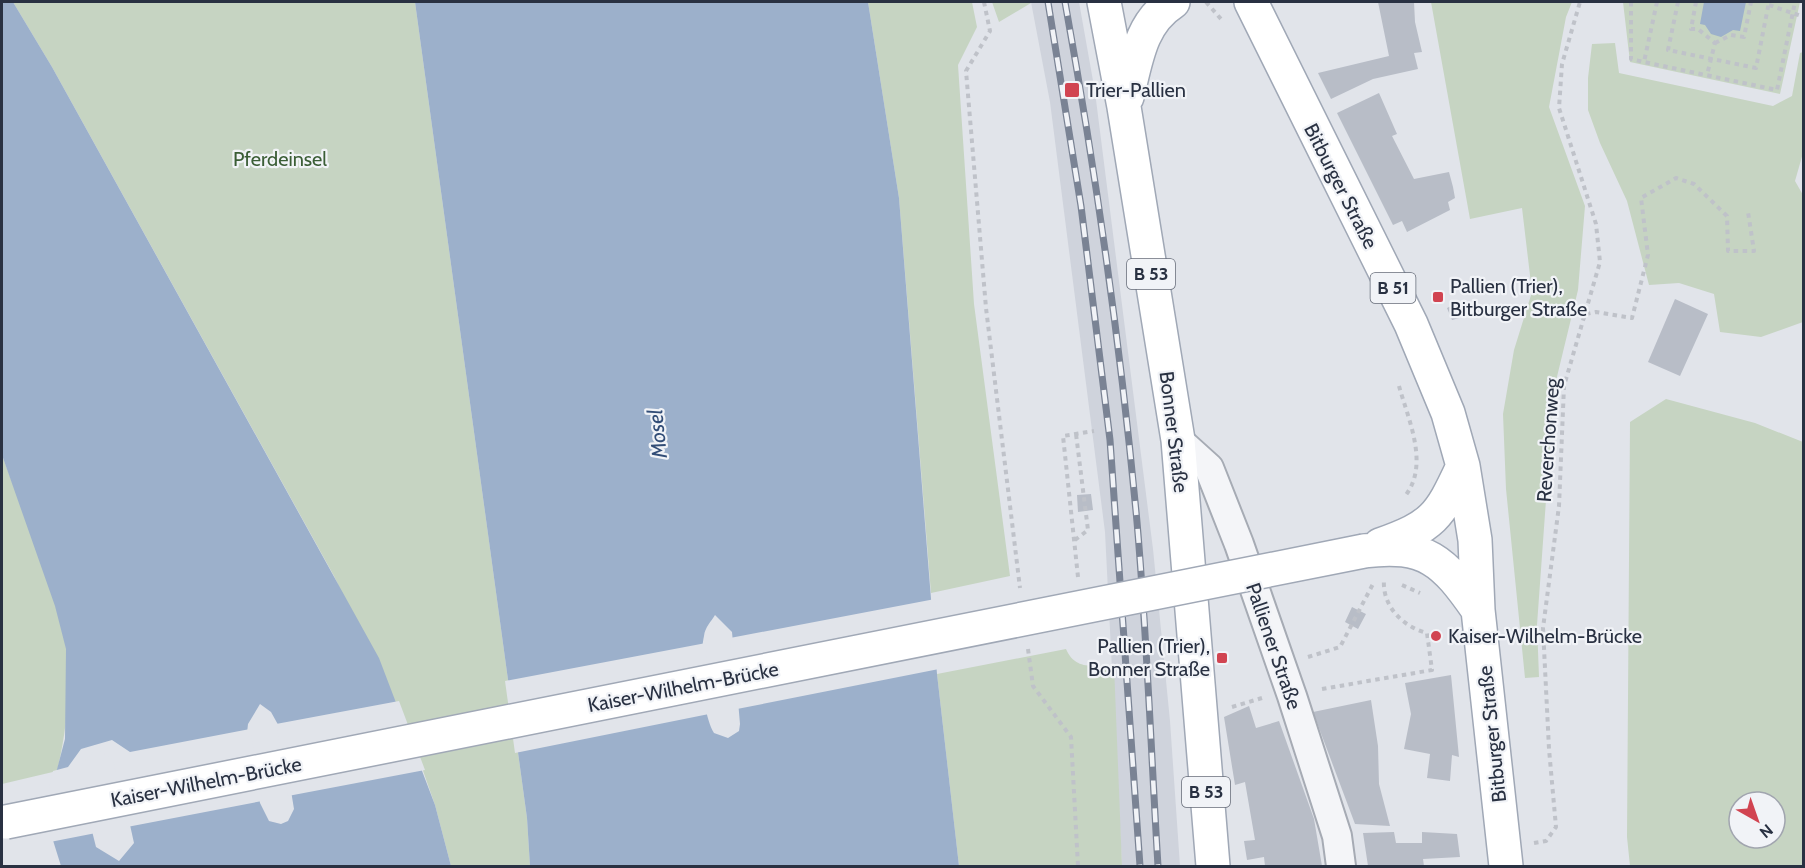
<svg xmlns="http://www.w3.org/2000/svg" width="1805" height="868" font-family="Cabin,sans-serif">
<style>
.built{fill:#cfd3dc}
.green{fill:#c6d4c2;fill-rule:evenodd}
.water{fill:#9cb0cb;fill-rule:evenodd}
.pier{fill:#e1e4ea}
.building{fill:#b8bdc7}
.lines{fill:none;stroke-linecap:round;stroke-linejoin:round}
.street-casing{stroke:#a6abb4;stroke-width:32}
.primary-casing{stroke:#a0a8b6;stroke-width:36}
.path{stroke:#bfc2c9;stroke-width:4;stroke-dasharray:4.5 4.5;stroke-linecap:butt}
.street{stroke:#f4f5f8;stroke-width:28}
.primary{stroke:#fff;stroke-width:33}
.rail-casing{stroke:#7a8394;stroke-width:7}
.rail{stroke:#f1f3f7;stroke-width:4.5;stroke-dasharray:14;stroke-linecap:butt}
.primary-bridge-casing{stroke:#a0a8b6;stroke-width:36;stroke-linecap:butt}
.primary-bridge{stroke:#fff;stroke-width:33}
.poi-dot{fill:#d14451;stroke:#f1f3f7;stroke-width:2}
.labels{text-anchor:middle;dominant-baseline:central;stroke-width:4.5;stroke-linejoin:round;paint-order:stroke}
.shield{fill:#f1f3f7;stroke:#656b78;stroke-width:1.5}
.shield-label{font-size:18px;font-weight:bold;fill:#293142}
.poi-label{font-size:20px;fill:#293142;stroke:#f1f3f7;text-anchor:start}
.park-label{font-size:20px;fill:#3b5e36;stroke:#f1f3f7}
.street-label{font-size:20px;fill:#293142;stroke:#f1f3f7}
.water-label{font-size:21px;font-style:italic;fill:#324d77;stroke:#f1f3f7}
</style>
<rect width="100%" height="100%" fill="#e1e4ea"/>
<!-- built -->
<path class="built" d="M1031,2H1079L1095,92L1153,549L1170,721L1180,866H1122L1105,532L1050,102Z"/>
<!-- green -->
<path class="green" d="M13,2H415L527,818L530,866H451L435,805L412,739L334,576L52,67Z
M868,2H972L977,27L958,65L974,304L1010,576L931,593L899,198Z
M992,2H1031V3L999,22Z
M1431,2H1572L1566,17L1549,107L1585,206L1578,290L1554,389L1537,625L1539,677L1525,678L1506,489L1503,414L1514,350L1532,292L1522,208L1470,219Z
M1623,2H1800L1780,94L1630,62Z
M1615,43L1619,73L1773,106L1792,96L1800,53L1803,52V153L1795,181L1803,195V322L1761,337L1720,332L1714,294L1679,283L1649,285L1627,201L1600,143L1588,110V78L1592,44Z
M1666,399L1755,423L1803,442V866H1630L1627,837L1630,422ZM1739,802H1775V838H1739Z
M2,455C24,516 54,583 66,647C72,683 66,735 57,771L2,784Z
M1066,649C1075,670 1093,666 1114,665L1122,866H959L937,674Z"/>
<!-- water -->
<path class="water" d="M2,2H13L52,67L379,658L435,805L451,866H61L51,834V792L65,739L66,649L55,606L2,455ZM260,704L271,712L281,730L294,809L288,821L281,824L269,821L260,803L247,733L248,724ZM95,745L115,757L134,843L119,861L96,847L76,767Z
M415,2H868L899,198L937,674L959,866H530L527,818ZM715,615L732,632L733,643L740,724L739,731L728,738L714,733C702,714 699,658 704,636C705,627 711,622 715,615Z
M1704,2H1746L1740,31L1733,30L1721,37L1711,34L1705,25L1700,24Z"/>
<!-- pier -->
<path class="pier" d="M935,599L939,669L737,709L730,638Z
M706,643L709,714L515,753L505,681Z
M399,701L425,770L288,796L276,724Z
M250,729L262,801L127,827L113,759L96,749L79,767L96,833L50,842L48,792L53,771L68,767L81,749L112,740L130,752Z"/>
<!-- building -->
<path class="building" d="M1378,2H1414L1415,22L1422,52L1414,53L1418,69L1373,79L1331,99L1318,73L1389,56Z
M1379,93L1397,134L1392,136L1414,179L1449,172L1453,187L1455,198L1448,202L1450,210L1407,232L1402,221L1393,225L1337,113Z
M1675,299L1708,314L1680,376L1648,362Z
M1453,305L1459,318L1452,320L1447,308Z
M1091,494L1093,510L1078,512L1077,495Z
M1352,607L1366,614L1358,629L1345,622Z
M1451,675L1459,757L1452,755L1450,781L1427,778L1430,754L1404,749L1411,714L1405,683Z
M1371,700L1378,746L1379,784L1390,826L1355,824L1313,712Z
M1249,706L1256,728L1279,721L1314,819L1322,866H1265L1264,857L1247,860L1244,841L1255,840L1245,782L1235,785L1224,717Z
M1394,832L1396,843H1422V832L1457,834L1460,857L1423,859L1424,866H1368L1363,833Z"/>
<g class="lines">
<defs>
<path id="street" d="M1178,440L1209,468L1239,544L1292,696L1337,836L1341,866"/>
<path id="primary" d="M1104,2L1124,107L1178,440L1213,866
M1251,2L1411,324L1448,413L1463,466L1475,540L1478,610L1506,866
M1127,97C1136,61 1140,23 1173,2
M1380,545C1433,526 1439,518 1463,466
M1364,551C1426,543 1444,561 1478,610"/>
</defs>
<!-- street casing -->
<use href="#street" class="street-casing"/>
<!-- primary casing -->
<use href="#primary" class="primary-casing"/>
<!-- path -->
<path class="path" d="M984,2L990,31L966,71L986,308L1020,588
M1206,2L1221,19
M1631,2V59L1644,62
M1657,2L1644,62L1777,90L1795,2
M1678,2L1668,50L1756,68L1769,2
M1696,2L1691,29H1698L1715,43L1707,75
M1769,5L1804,17
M1715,43L1731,35L1744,37L1751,2
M1586,314L1596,312L1632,318L1648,255L1641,198L1676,178L1694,184L1727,216L1728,251H1754L1748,212
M1399,386C1408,419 1430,465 1405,496
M1075,540L1088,530L1076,434
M1078,577L1063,436L1094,431
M1402,585L1420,593
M1028,649L1033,686L1071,737L1078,866
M1308,657L1340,647L1374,582
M1322,689L1432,670L1427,633C1403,627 1382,606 1384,580
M1232,707L1262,698
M1534,843L1546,841L1556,827L1549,749L1543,628L1559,506L1564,386L1600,262L1596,224L1559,108L1562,64L1580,2"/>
<!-- street -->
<use href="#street" class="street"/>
<!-- primary -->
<use href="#primary" class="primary"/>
<defs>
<path id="rail" d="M1048,2L1081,206L1110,440L1140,866
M1065,2C1096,174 1121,348 1137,522C1147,637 1151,752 1158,866"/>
</defs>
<!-- rail casing -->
<use href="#rail" class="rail-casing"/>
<!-- rail -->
<use href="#rail" class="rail"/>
<defs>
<path id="primary-bridge" d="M6,822L1364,551"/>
</defs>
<!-- primary-bridge casing -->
<use href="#primary-bridge" class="primary-bridge-casing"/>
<!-- primary-bridge -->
<use href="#primary-bridge" class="primary-bridge"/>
</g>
<!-- markers -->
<g class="poi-dot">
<rect x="1064" y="82" width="16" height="16" rx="3"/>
<rect x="1432" y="291" width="12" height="12" rx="3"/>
<circle cx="1436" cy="636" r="6"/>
<rect x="1216" y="652" width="12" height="12" rx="3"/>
</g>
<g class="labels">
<!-- shield labels -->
<g class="shield">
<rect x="1127" y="259" width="48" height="30" rx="4.5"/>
<rect x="1370.5" y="273" width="45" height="30" rx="4.5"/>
<rect x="1182" y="777" width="48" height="30" rx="4.5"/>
</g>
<g class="shield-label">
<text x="1151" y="274">B 53</text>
<text x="1393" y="288">B 51</text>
<text x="1206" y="792">B 53</text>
</g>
<!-- poi labels -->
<g class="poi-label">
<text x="1086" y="90">Trier-Pallien</text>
<text x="1450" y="286">Pallien (Trier),<tspan x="1450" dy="23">Bitburger Straße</tspan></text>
<text x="1448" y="636">Kaiser-Wilhelm-Brücke</text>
<text x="1210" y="646" text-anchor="end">Pallien (Trier),<tspan x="1210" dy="23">Bonner Straße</tspan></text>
</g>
<!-- park labels -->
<g class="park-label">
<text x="280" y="159">Pferdeinsel</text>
</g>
<!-- street labels -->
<g class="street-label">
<text transform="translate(1341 186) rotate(63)">Bitburger Straße</text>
<text transform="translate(1174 432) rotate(83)">Bonner Straße</text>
<text transform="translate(1548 440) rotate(-86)">Reverchonweg</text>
<text transform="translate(1274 646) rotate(71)">Palliener Straße</text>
<text transform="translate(683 687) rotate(-11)">Kaiser-Wilhelm-Brücke</text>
<text transform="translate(1492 734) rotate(-96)">Bitburger Straße</text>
<text transform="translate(206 782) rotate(-11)">Kaiser-Wilhelm-Brücke</text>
</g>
<!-- water labels -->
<g class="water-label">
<text transform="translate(657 434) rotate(-96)">Mosel</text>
</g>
</g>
<!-- border -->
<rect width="1805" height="868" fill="none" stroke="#293142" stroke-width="6"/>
<!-- north arrow -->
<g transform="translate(1757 820) rotate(140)"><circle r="28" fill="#f1f3f7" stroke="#a1a5af" stroke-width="1.5"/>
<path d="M0-4.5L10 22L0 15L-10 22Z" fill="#d14451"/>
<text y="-9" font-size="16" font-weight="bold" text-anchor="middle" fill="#293142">N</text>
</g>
</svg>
